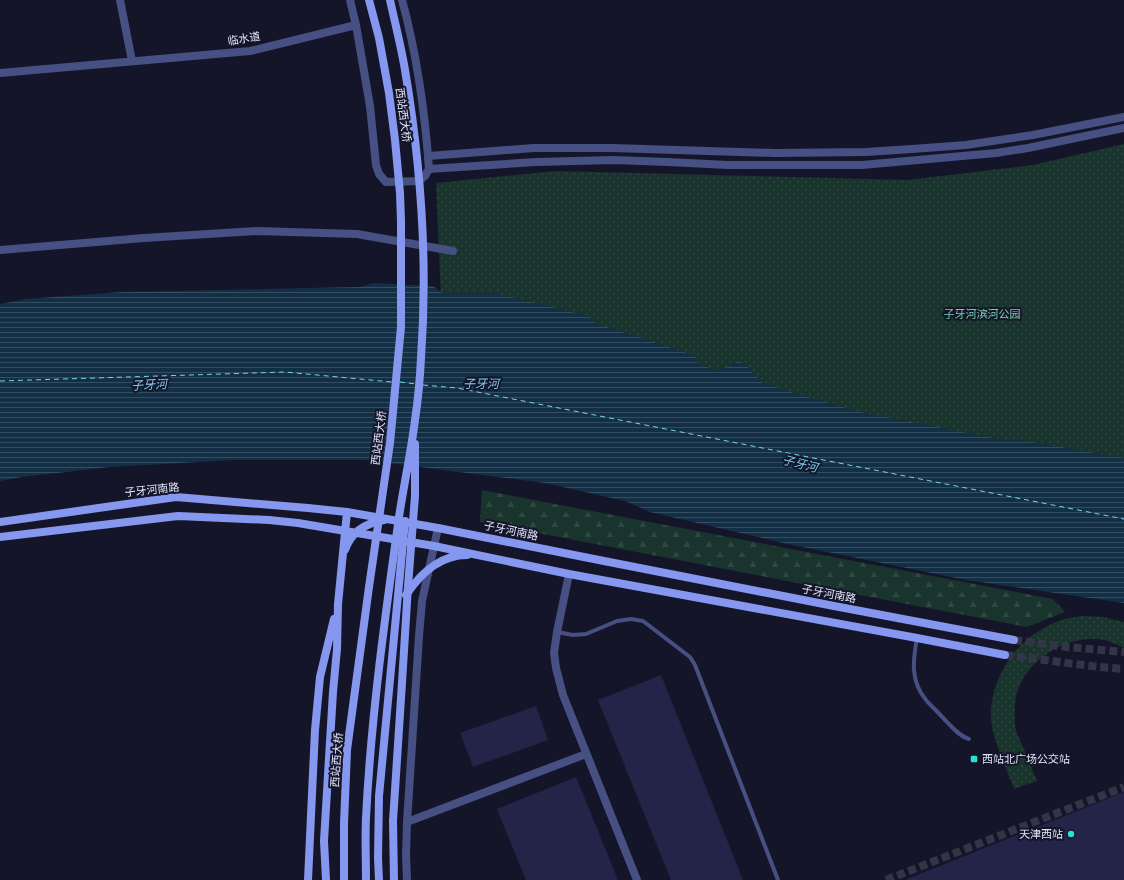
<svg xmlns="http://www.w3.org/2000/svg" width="1124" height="880" font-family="'Nunito Sans','Noto Sans SC',sans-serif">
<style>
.grass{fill:url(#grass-dots)}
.forest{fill:url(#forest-firs)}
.water{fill:url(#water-rules)}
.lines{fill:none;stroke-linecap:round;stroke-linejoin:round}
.ferry{stroke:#7dd0ee;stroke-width:1;stroke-dasharray:5 4;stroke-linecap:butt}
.building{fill:#242348}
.minor-tunnel{stroke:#343449;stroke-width:8;stroke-dasharray:8 4;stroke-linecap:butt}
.secondary-tunnel{stroke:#343449;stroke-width:8;stroke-dasharray:8 4;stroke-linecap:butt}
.service{stroke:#465082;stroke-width:4}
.minor{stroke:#465082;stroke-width:8}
.tertiary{stroke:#465082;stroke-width:8}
.secondary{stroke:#8597ef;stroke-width:8}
.secondary-bridge{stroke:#8597ef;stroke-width:8}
.poi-dot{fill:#26e2d0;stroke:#15152a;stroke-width:1.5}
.labels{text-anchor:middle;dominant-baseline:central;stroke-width:4;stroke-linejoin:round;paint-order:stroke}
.street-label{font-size:11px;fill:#e1e4fb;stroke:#15152a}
.park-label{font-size:11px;fill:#75d3a9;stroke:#15152a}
.poi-label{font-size:11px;fill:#e1e4fb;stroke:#15152a;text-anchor:start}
.water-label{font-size:12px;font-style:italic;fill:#7dd0ee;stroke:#15152a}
</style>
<defs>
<pattern id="grass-dots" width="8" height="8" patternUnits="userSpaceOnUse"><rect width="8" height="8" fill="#19332d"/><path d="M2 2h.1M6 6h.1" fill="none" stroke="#2f4742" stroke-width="1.8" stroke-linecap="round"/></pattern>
<pattern id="forest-firs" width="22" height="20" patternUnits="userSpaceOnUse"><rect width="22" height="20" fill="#19332d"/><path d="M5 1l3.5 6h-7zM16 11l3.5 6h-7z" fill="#2f4742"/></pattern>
<pattern id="water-rules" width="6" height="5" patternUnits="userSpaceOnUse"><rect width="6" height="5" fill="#132f45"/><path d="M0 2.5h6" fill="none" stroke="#354d61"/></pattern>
</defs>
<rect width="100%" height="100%" fill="#15152a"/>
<!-- grass -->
<path class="grass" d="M1124,144V483L442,320L436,183L556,171L908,180L1033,165Z
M1082,616L1103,617L1124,622V648C1114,643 1106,639 1095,639C1060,637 1019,666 1015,702C1015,709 1014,723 1016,730C1017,735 1021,741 1023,747C1028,758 1032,770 1037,781L1014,789C1007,770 993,740 991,720C989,674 1021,633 1064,619C1070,618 1076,617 1082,616Z"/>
<!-- forest -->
<path class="forest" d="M482,490L1053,599L1065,612L1027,627L480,522Z"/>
<!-- water -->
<path class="water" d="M374,283L433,286L442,293H494L588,316L595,323L696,356L695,363L715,370L728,367L740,360L763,383L797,394L860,412L993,438L1019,440L1124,458V603L966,580L783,543L650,512L625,501L545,483L365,460H233L110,467L22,477L0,481V304L26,299L122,292L359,287Z"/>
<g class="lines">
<!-- ferry -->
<path class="ferry" d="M0,381L285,372L392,382
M400,382L416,384
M423,385L457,388L1124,519"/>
</g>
<!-- building -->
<path class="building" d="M661,675L743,880H671L598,700Z
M536,706L548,740L473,767L460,733Z
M576,777L618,880H526L497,809Z
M1124,792V880H905Z"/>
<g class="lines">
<!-- minor-tunnel -->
<path class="minor-tunnel" d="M886,880L1124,787"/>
<!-- secondary-tunnel -->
<path class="secondary-tunnel" d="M1014,640L1067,647L1124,652
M1005,655L1099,667L1124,669"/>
<!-- service -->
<path class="service" d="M557,632L573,635L586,634L617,621L631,619L643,621L690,657L695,665L778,880
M917,638C913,660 910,681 926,700C932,707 939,713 945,720C952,727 959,736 969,739"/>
<!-- minor -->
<path class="minor" d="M120,0L132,61
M350,0L356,25L370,106L376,165L379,174L386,182L419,181L425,176L429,169C425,113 417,55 402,0
M0,73L250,51L356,25
M569,574L557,632L554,653L556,668L563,695L637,880
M407,822L586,754
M407,880L406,855L407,822L419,636L422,601L438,528"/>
<!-- tertiary -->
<path class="tertiary" d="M428,156L534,148H612L775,153L866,152L912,149L966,145L1033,135L1124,117
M429,169L536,162L613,160L668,162L728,165H862L996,153L1028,148L1124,128
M0,250L144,238L256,231L357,234L453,251"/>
<!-- secondary -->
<path class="secondary" d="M0,522L176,497L308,508L347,512L438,528L604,561L834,606L1014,640
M0,537L178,516L269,520L298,523L434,546L569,574L917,638L1005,655
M345,550C351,532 366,523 384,520
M406,595C420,574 439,555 467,555
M393,821L394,880
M308,880L315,730L320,677L334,619
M326,880L324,841L333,692L337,649L338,604L347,512
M379,880L378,858L379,796L405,521"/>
<!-- secondary-bridge -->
<path class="secondary-bridge" d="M393,821L402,683L408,586L415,496V444
M344,880V824L347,750L369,587L390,443L401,327V221L400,193L395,140L389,93L379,38L369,0
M366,880C366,859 365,838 366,818C371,717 385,617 399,517C404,484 411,452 415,420C418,400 420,379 421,358C428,262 421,165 405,70C401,46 395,23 390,0"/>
</g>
<!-- markers -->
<g class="poi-dot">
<rect x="970" y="755" width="8" height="8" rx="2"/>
<circle cx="1071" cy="834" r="4"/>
</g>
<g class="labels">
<!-- street labels -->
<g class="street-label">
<text transform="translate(244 39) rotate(-9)">临水道</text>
<text transform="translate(403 115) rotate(82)">西站西大桥</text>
<text transform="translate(379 438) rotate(-83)">西站西大桥</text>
<text transform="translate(152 490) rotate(-6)">子牙河南路</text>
<text transform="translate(511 531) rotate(12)">子牙河南路</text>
<text transform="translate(829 594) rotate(11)">子牙河南路</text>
<text transform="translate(337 760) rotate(-86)">西站西大桥</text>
</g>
<!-- park labels -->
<g class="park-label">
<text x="982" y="314">子牙河滨河公园</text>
</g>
<!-- poi labels -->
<g class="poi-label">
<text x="982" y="759">西站北广场公交站</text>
<text x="1063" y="834" text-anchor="end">天津西站</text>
</g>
<!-- water labels -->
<g class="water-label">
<text x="481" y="384">子牙河</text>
<text transform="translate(149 385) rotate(-3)">子牙河</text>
<text transform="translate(800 464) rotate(14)">子牙河</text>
</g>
</g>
</svg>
